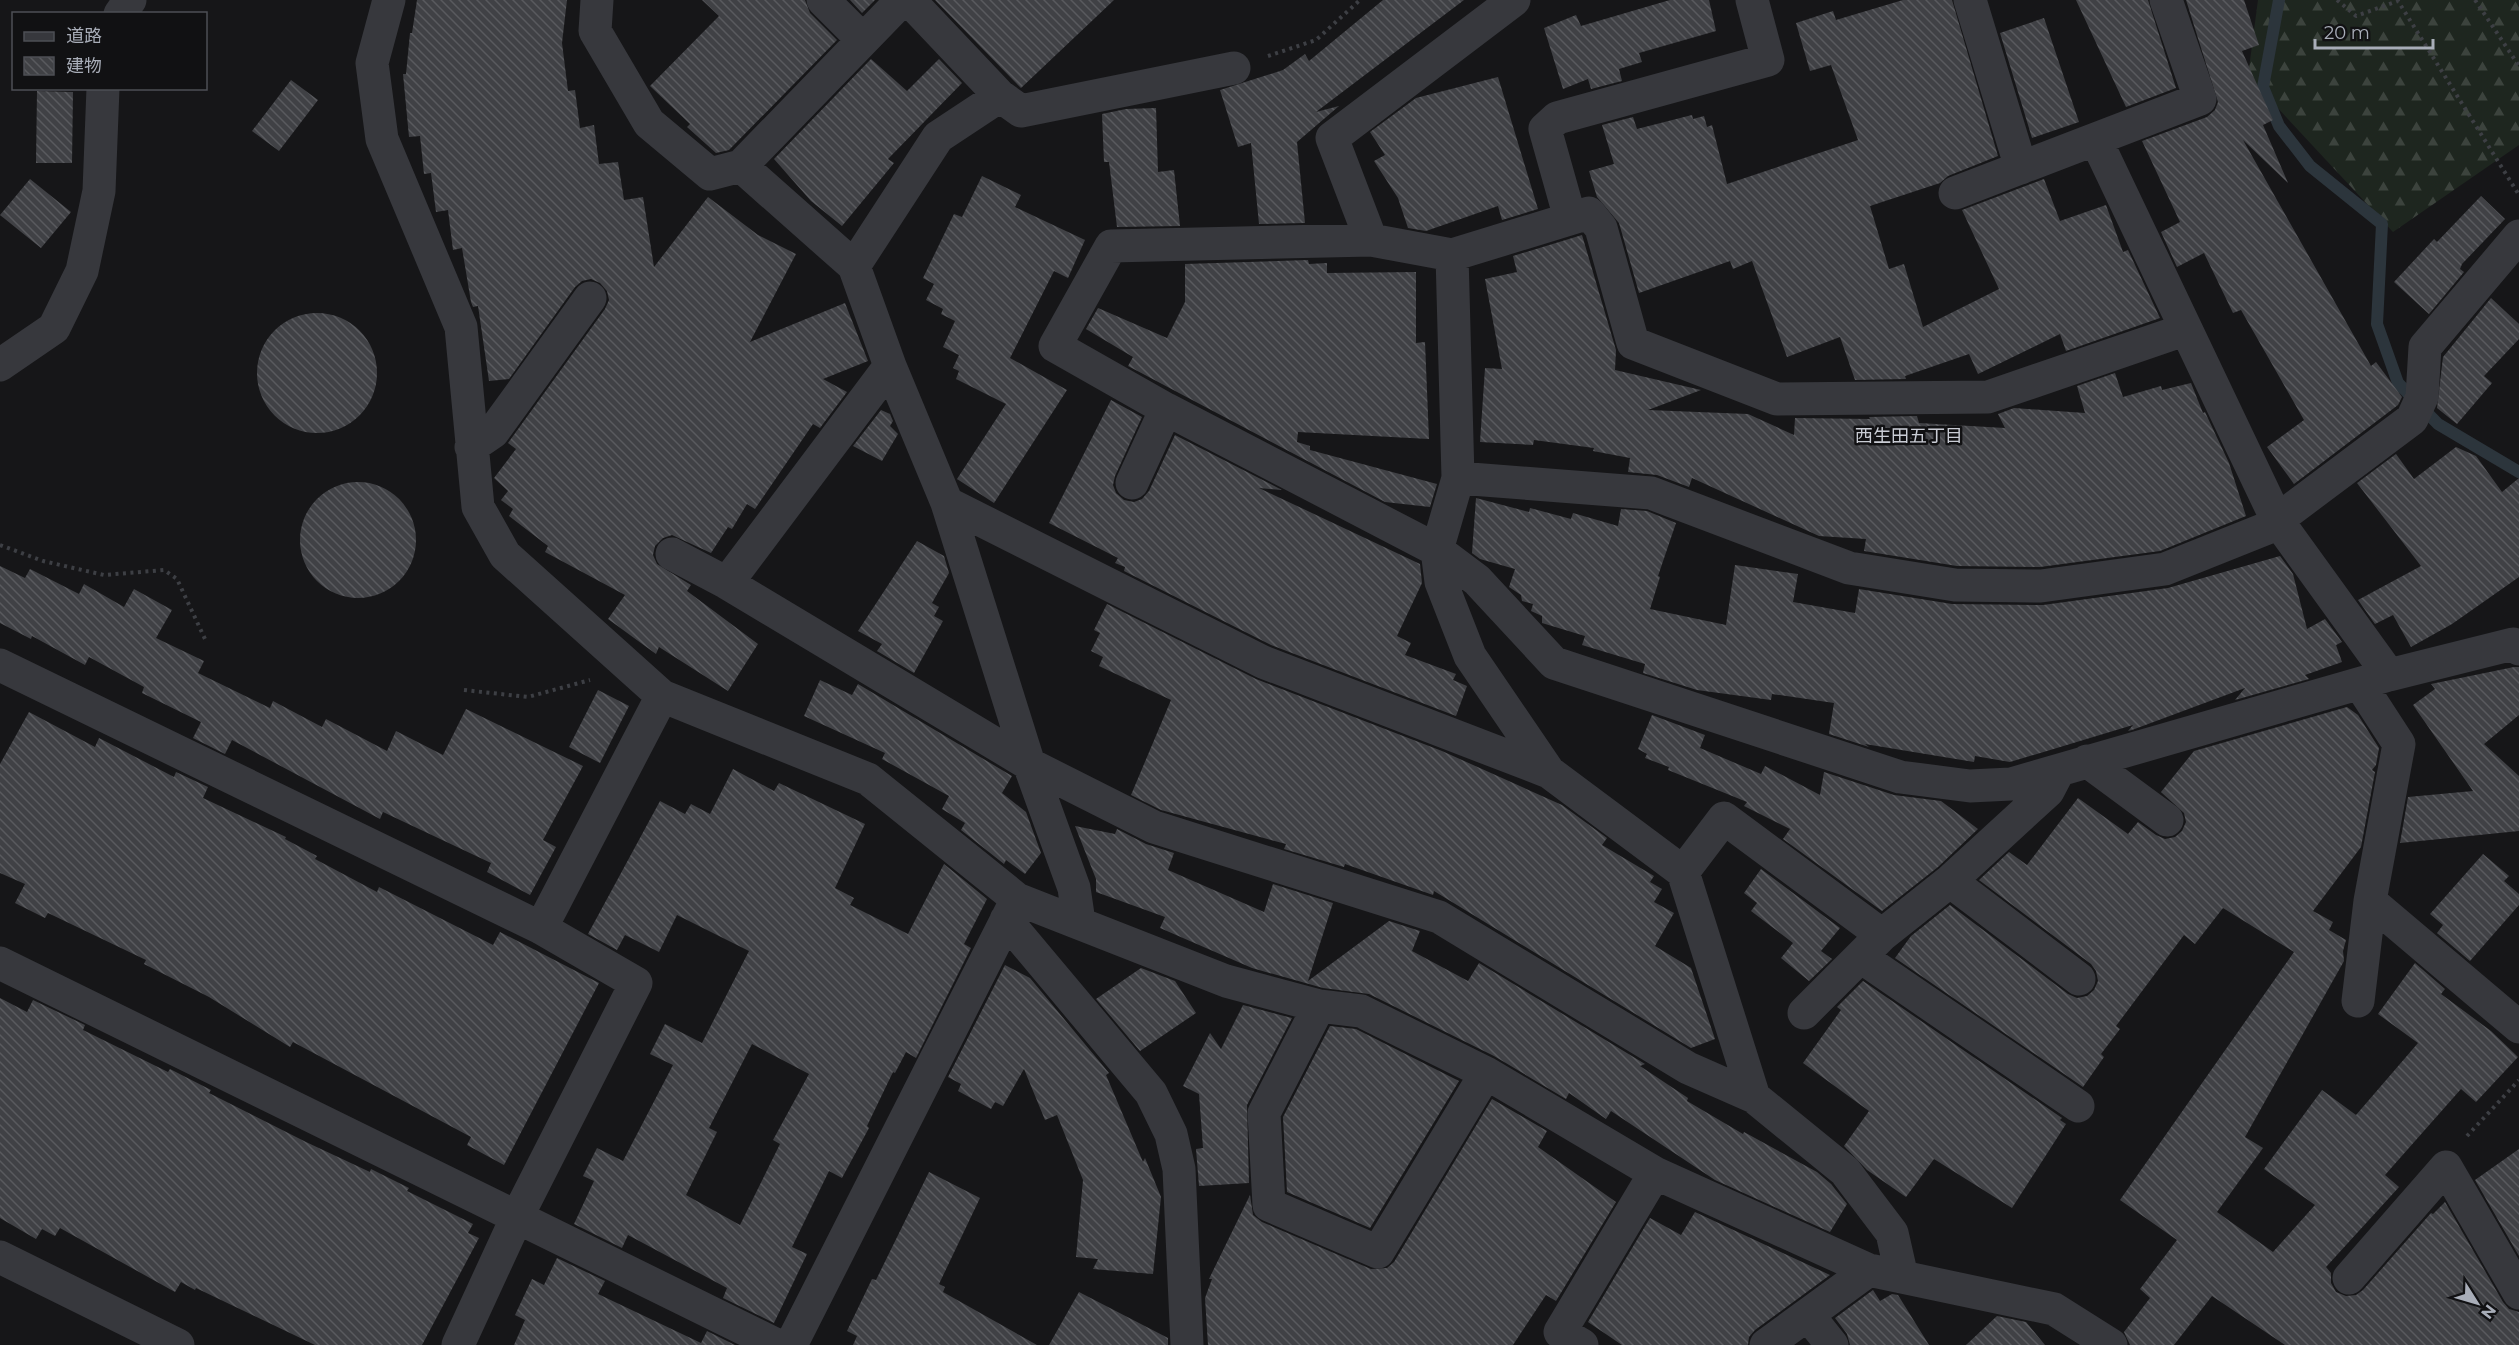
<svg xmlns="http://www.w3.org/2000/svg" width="2519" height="1345" font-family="Montserrat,'Noto Sans JP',sans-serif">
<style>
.forest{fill:url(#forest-firs)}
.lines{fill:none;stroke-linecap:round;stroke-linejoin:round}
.stream{stroke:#2c353c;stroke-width:12}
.building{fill:url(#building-back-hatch);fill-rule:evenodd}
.path{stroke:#3d3f44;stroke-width:4;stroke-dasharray:3 4.5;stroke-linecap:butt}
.minor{stroke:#37383d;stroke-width:33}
.labels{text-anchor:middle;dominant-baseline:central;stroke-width:5;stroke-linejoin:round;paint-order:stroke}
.neighbourhood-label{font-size:18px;fill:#c9ccd4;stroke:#111113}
</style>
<defs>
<pattern id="forest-firs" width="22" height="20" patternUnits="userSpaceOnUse" patternTransform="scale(1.5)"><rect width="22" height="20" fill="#1e261f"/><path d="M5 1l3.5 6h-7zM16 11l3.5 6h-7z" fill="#3c433d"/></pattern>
<pattern id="building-back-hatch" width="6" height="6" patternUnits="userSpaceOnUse" patternTransform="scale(1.5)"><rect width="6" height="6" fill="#404145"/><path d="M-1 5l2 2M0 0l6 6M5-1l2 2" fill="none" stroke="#595a5e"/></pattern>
</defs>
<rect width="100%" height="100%" fill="#161618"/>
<!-- forest -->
<path class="forest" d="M2258,0H2519V145L2393,232L2248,76Z"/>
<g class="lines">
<!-- stream -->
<path class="stream" d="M2279,0L2263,87L2279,126L2310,166L2382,224L2377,324L2398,383L2438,424L2519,472"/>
</g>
<!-- building -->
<path class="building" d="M417,0H567L562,43L568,91L575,90L580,128L594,125L599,164L618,162L624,200L643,197L654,267L708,197L758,235L796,254L750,342L845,303L868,361L823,379L847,392L820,428L813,424L755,509L747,504L732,529L728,527L711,553L672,535L663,538L655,546L653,555L657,564L691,585L687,591L758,644L728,691L659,647L656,654L608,619L625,595L545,552L548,546L509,516L513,509L501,500L508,491L494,478L516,449L508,443L605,309L609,300L607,291L600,283L591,279L582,281L575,287L509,379L489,381L478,306L473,307L471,302L462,248L453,250L448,210L436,212L431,173L424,174L420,136L409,137L403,74H406L410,33H412Z
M702,0H805L810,13L837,40L729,150L716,153L687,127L690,124L650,86L719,16Z
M850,0H875L862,13Z
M935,0H1114L1021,88Z
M1383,0H1464L1316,112L1339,106L1297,142L1305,223L1259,224L1251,143L1238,147L1220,90L1283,70L1305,54L1309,61Z
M1670,0H1709L1716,31L1639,53L1642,62L1619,69L1622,81L1591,89L1588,79L1563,89L1544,28L1576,15L1581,26Z
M1903,0H1952L1998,156L1948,176L1940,183L1870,206L1889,269L1904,264L1923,327L1999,289L1962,210L2044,179L2060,221L2106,205L2123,252L2128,250L2160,318L2066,351L2060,334L1978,374L1969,354L1905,376L1906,379L1855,380L1840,337L1787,357L1752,261L1733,269L1730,261L1639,293L1619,223L1597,197L1589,171L1614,164L1602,125L1633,117L1637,129L1692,115L1693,119L1704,116L1707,127L1712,125L1727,184L1858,140L1831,65L1810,71L1796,23L1833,11L1836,20Z
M2076,0H2148L2176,88L2126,107Z
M2186,0H2244L2259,45L2242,51L2273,120L2263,125L2288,183L2243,140L2371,366L2376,362L2402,397L2398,405L2373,424L2294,484L2267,447L2304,420L2241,310L2233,313L2204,253L2177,267L2161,232L2180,222L2142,141L2207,117L2215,110L2218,102Z
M2044,18L2079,122L2032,138L2000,33Z
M871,59L907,91L939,59L962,83L888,159L894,163L842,226L811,201L774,159Z
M1498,77L1538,209L1502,220L1498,206L1426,231L1408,228L1398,198L1374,161L1385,155L1370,132L1416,98Z
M291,80L318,100L279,151L252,131Z
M37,91L73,92L72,163H36Z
M1156,108L1158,172L1174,170L1180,226L1117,227L1109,162H1104L1102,114L1126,109Z
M982,176L1021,195L1015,207L1085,240L1068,278L1054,271L1010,358L1067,390L994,503L957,479L1006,404L956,379L959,371L953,368L959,355L943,347L955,321L941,314L943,309L926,300L934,284L923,278L954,214L962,217Z
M30,179L71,212L41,248L0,215Z
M2481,196L2505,219L2462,264L2460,269L2464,272L2429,314L2394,282L2434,239L2437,242Z
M1582,235L1616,350L1615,370L1701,390L1648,410L1748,414L1794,435L1795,418L1870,419L1869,417L1917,416L1919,423L2005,428L1998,414L2014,408L2085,413L2077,386L2115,373L2123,397L2161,386L2162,390L2191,383L2203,413L2205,412L2229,463L2246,516L2160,551L2040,567L1957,566L1864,551L1866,539L1819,536L1692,478L1689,487L1657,475L1628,472L1630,458L1593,451L1594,448L1534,440L1533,445L1480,442L1485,368L1502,369L1485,279L1517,272L1513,256Z
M1308,260L1309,264L1327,263V273L1416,272V343L1425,342L1429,439L1298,432L1297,442L1310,446V450L1437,484L1430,507L1385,502L1128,366L1133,357L1086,329L1098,308L1167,338L1185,302V264Z
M2491,298L2519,324V339L2484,376L2492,383L2457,424L2437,408L2443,357Z
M257 373a60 60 0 1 1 120 0a60 60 0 1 1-120 0Z
M1111,400L1142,417L1115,476L1113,485L1116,493L1124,500L1134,502L1142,499L1149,491L1175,435L1282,490L1259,488L1420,564L1422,583L1397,636L1411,643L1405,655L1456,674L1453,680L1467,686L1456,716L1271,645L1124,571L1125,567L1115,563L1118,558L1049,523Z
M881,410L890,414L893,421L890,426L898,434L882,461L853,446Z
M2456,447L2476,456L2502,492L2519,478V577L2452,624L2411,647L2393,615L2375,624L2358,600L2421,566L2357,483L2396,454L2414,479Z
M300 540a58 58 0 1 1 116 0a58 58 0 1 1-116 0Z
M1476,498L1529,512L1530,508L1571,519L1573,513L1618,526L1621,509L1647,511L1676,523L1658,576L1660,577L1650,609L1726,625L1735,565L1798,574L1793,602L1855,613L1859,589L1952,604L2043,605L2168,588L2280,556L2293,574L2307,629L2325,619L2342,642L2336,645L2342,662L2305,675L2309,679L2235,700L2245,688L2132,730L2128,731L2133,725L2010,762L1975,756L1974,762L1865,744L1869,747L1829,734L1834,703L1772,694L1771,700L1697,690L1643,673L1645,664L1582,645L1585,636L1542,623V616L1531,611L1533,604L1522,601L1521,595L1509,587L1515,569L1480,559L1472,553Z
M917,541L944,556L949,573L932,603L939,607L934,616L943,621L914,673L877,651L882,644L858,631Z
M0,566L25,578L30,569L79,594L84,584L124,607L134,589L172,610L156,638L204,661L198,673L270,708L273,701L322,727L326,719L387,751L396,731L443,755L466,709L583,766L543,840L556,847L530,895L487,872L491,863L383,812L380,819L232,740L225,754L193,738L201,722L142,693L144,687L89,657L85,665L32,636L31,639L0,623Z
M1107,604L1256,679L1442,751L1562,805L1607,838L1602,845L1654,876L1650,882L1662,889L1654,902L1674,913L1655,946L1691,968L1715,1039L1691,1048L1434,891L1433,895L1345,864L1344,867L1284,849L1286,844L1161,810L1131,795L1171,700L1099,666L1103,657L1091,651L1100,633L1094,630Z
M2514,667H2519V715L2484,744L2519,776V831L2400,843L2408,797L2473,791L2413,705L2435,689L2431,684Z
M820,680L852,695L858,684L1012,776L1002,793L1026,812L1041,853L1025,874L1006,860L1004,864L961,830L965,823L942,809L949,796L882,759L885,753L804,716Z
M598,690L629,706L600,763L569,747Z
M2347,707L2358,715L2379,748L2376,765L2372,770L2375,772L2361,847L2313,911L2333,922L2329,930L2346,940L2343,951L2344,961L2245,1137L2263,1148L2217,1212L2273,1252L2315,1205L2264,1169L2322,1090L2356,1115L2418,1043L2378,1014L2415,963L2445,989L2441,994L2491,1031L2518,1057L2476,1102L2461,1089L2385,1175L2399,1187L2326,1267L2331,1273V1283L2336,1292L2346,1296L2356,1295L2363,1290L2431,1213L2433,1214L2445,1202L2503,1302L2509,1309L2519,1312V1345H2285L2212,1296L2174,1345H2130L2124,1332L2150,1298L2140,1289L2177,1240L2120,1200L2294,952L2223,908L2195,944L2184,935L2116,1026L2120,1029L2101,1054L2104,1057L2083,1087L1895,958L1911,936L1950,905L2068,994L2077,998L2087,996L2094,990L2098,981L2096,971L2091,964L1979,880L2009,852L2027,865L2078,798L2128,834L2138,822L2156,835L2165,839L2175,837L2182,831L2186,822L2184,813L2161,792L2194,751Z
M29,712L95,747L99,738L174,777L176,772L208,787L203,798L286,837L285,839L317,856L315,859L377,892L379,887L493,945L500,932L599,983L504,1165L467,1145L471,1137L293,1042L290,1047L209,997L144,964L146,960L48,913L45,918L15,903L25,884L0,873V764Z
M1652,715L1705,735L1700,748L1761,774L1765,766L1820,795L1824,772L1894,795L1941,801L1978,829L1938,867L1882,911L1783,839L1790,829L1744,806L1747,802L1668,770L1669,767L1645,758L1647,754L1638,749Z
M733,769L774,791L779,783L865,824L835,888L854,898L850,905L908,934L944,864L987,899L964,944L971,948L916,1058L906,1052L895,1073L893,1072L867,1126L869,1128L842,1178L829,1171L792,1247L807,1254L774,1323L723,1298L727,1288L628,1235L622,1248L574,1224L594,1181L583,1176L597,1148L623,1161L673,1065L650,1054L665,1024L702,1043L749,951L677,915L659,952L625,935L617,950L588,934L660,801L685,814L691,804L710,814ZM752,1044L809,1074L773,1140L780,1144L740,1225L686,1195L717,1132L709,1128Z
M1075,826L1115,834L1117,829L1146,844L1174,853L1168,870L1264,912L1273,884L1333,903L1308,981L1389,921L1420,931L1412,951L1468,981L1479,963L1645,1064L1640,1066L1688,1098L1687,1101L1743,1134L1744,1132L1817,1172L1831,1184L1847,1204L1830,1232L1715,1180L1611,1111L1606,1119L1569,1093L1566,1099L1494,1056L1369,994L1323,988L1252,968L1160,928L1165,917L1096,892V879Z
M2483,854L2509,876L2504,881L2519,894V905L2470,961L2437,933L2443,925L2430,914Z
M1761,869L1840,928L1821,951L1832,959L1809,981L1781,958L1793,943L1751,911L1757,903L1744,893Z
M1005,965L1030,978L1109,1073L1106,1075L1143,1162L1145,1158L1161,1197L1153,1274L1093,1269L1098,1259L1076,1257L1083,1180L1057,1115L1045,1120L1024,1069L1003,1106L995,1102L991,1109L958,1091L961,1084L948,1077Z
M1141,968L1175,981L1196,1013L1140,1051L1096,999Z
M1863,981L2062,1118L2060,1120L2066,1124L2012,1208L1934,1159L1906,1197L1867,1170L1844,1146L1869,1111L1803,1063L1841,1010L1837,1007Z
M0,998L27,1012L33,1000L85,1025L83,1030L168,1072L170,1069L211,1090L209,1093L306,1142L370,1172L371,1169L409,1188L407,1191L473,1224L468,1233L479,1238L422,1345H315L196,1288L195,1290L181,1282L175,1292L60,1228L55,1236L42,1229L36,1239L0,1218Z
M1243,1005L1292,1018L1247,1105L1249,1183L1199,1186L1196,1149L1203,1148L1199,1094L1183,1086L1210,1033L1221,1049Z
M1330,1026L1356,1029L1459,1081L1370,1228L1287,1192L1283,1117Z
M1492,1099L1547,1131L1538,1147L1616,1202L1556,1301L1546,1295L1513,1345H1208L1205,1298L1212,1279H1209L1250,1195L1253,1215L1262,1222L1371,1269L1387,1268L1394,1262Z
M2519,1149V1256L2475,1180Z
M929,1172L980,1198L939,1284L945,1287L943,1292L1037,1345H853L857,1336L847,1331L872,1279L876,1280Z
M1695,1212L1830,1275L1755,1330L1749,1337L1748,1345H1622L1588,1322L1650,1218L1681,1235Z
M557,1258L605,1281L598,1294L701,1343L707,1331L735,1345H514L525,1320L515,1315L532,1279L544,1285Z
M1873,1290L1880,1301L1892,1294L1898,1295L1929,1345H1850L1847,1334L1835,1318Z
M1079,1292L1168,1338V1345H1049Z
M1997,1316L2026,1322L2045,1345H1966Z"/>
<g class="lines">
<!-- path -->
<path class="path" d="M2337,0L2356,16L2398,1L2519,195
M2475,0L2519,66
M1268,56L1316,40L1360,0
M0,545L43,561L104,575L164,570L177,579L205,639
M464,690L528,697L590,680
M2467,1136L2519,1080"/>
<!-- minor -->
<path class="minor" d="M389,0L372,63L382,139L461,327L478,507L505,555L662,696L868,779L1017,899L1226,981L1319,1006L1361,1011L1486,1073L1655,1173L1869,1270L2054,1309L2111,1345
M597,0L595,31L649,123L710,174L741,166L902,0
M823,0L863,40
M909,0L1000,96L1021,111L1234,68
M1970,0L2021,168
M120,14L130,0
M2096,140L2277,520L2389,675
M741,166L854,266L890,366L947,503L1029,764L1074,888L1079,922
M1955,193L2200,99L2166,0
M1570,218L1545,129L1557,118L1768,60L1752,0
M1371,240L1332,138L1514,0
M1452,255L1458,478L1437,550L1441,582L1470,656L1549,772L1683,872L1754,1097L1845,1171L1892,1233L1902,1277
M854,266L938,137L1000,96
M2184,330L1988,397L1777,399L1633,343L1601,228L1589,213L1452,255L1371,240L1111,246L1055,346L1166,409L1437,550L1477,580L1554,663L1900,777L1970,786L2011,784L2389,675L2513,644L2519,649
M0,365L54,328L82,271L99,191L103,88
M890,366L727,583L1029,764L1154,827L1439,917L1688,1068L1754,1097
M471,447L493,432L590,298
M1458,478L1651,493L1849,568L1955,585L2041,586L2165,569L2265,529L2412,419L2422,397L2425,347L2519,236
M1132,483L1166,409
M947,503L1263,662L1549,772
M672,554L727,583
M0,665L541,928L636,983L517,1217L458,1345
M2360,684L2399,744L2370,901L2519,1027
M2087,761L2167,820
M1683,872L1724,818L1882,935
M1950,881L2079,979
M1006,920L1151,1093L1171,1134L1179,1169L1187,1345
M541,928L662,696
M1861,957L2078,1106
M0,963L777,1345
M2358,1001L2370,901
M1319,1006L1264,1113L1269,1205L1378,1252L1486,1073
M1804,1013L1882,935L1950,881L2048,791L2058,772
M0,1257L178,1345
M2349,1278L2446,1167L2519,1293
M1808,1315L1832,1345
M791,1345L1017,899
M1582,1345L1560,1332L1655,1173
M1766,1345L1869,1270"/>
</g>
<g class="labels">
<!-- neighbourhood labels -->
<g class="neighbourhood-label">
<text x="1909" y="436">西生田五丁目</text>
</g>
</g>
<!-- legend -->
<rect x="12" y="12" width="195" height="78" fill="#111113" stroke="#4d4f55" stroke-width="1.5"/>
<rect x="24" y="32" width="30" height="9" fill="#37383d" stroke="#4d4f55" stroke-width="1.5"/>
<text x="66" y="42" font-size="18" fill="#a8adb8">道路</text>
<rect x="24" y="57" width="30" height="18" fill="url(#building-back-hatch)" stroke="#4d4f55" stroke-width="1.5"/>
<text x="66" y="72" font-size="18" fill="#a8adb8">建物</text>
<!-- north arrow -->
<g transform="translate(2477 1303) rotate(127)" stroke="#111113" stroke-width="4.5" paint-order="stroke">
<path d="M0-4.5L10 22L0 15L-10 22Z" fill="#a8adb8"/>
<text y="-9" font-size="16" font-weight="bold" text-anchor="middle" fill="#a8adb8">N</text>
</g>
<!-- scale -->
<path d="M2315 39v9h118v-9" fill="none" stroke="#a8adb8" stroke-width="3"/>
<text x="2324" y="39" font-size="18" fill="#a8adb8" stroke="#111113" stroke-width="4.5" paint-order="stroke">20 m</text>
</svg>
